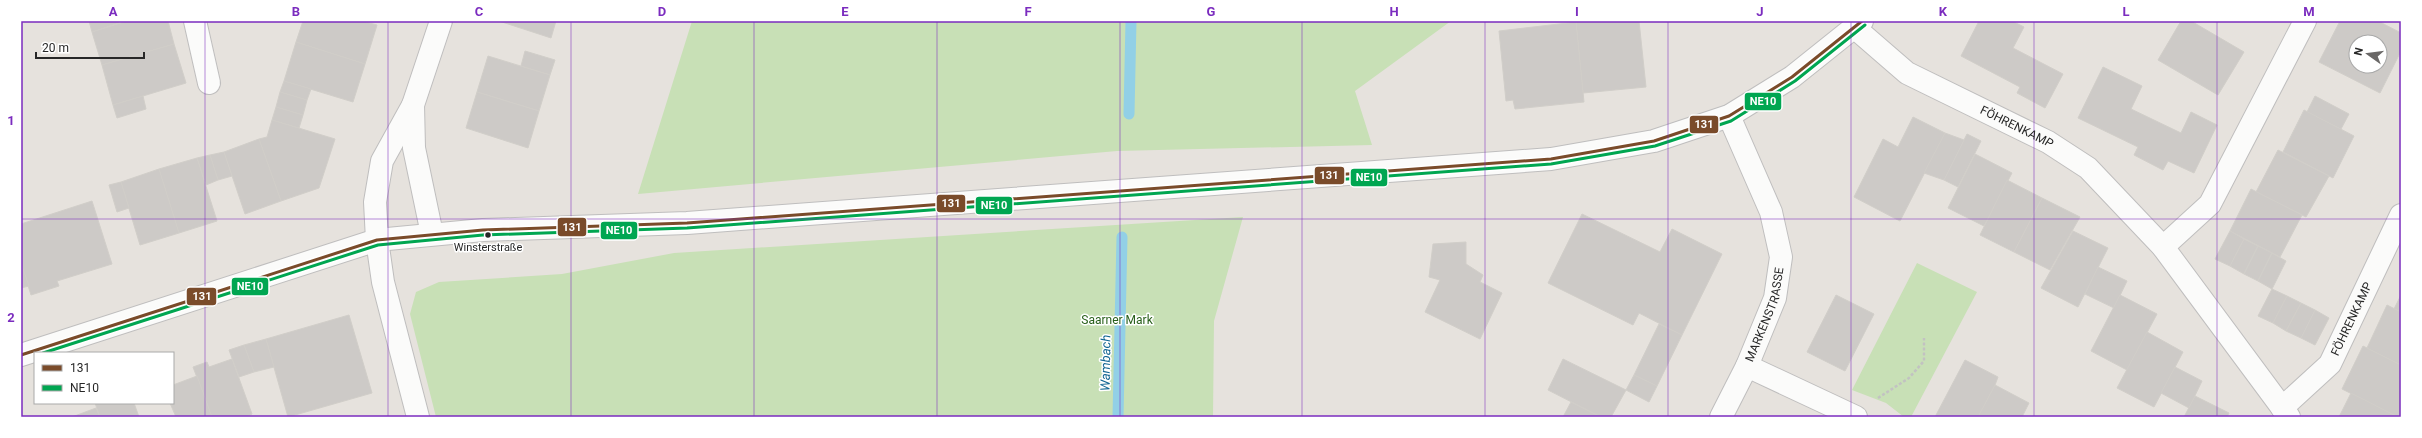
<svg xmlns="http://www.w3.org/2000/svg" width="2422" height="438" font-family="Roboto,sans-serif">
<rect width="100%" height="100%" fill="#e6e2dd"/>
<!-- green -->
<g fill="#c8e0b6">
<path d="M692,21H1451L1355,91L1372,145L1117,151L638,194Z"/>
<path d="M1243,217L1214,321L1213,417H436L410,314L416,292L439,282L562,274L674,253Z"/>
<path d="M1917,263L1977,292L1911,417H1904L1886,403L1852,390Z"/>
</g>
<g fill="none" stroke-linecap="round" stroke-linejoin="round">
<!-- stream -->
<g stroke="#92d0e6" stroke-width="11">
<path d="M1129,114L1131,21"/>
<path d="M1118,417L1122,237"/>
</g>
</g>
<!-- building -->
<g fill="#cdcac7" stroke="#d1cec9" fill-rule="evenodd">
<path d="M89,21H118L119,23L92,32Z"/>
<path d="M127,21H168L174,44L102,65L92,32Z"/>
<path d="M303,21H362L377,25L365,64L296,42Z"/>
<path d="M499,21H556L551,38Z"/>
<path d="M1592,21H1639L1646,87L1583,93L1576,22Z"/>
<path d="M1979,21H2012L2024,27L2013,48L2063,74L2045,108L2017,93L2020,87L1961,56Z"/>
<path d="M2181,21H2191L2244,52L2218,95L2158,60Z"/>
<path d="M2340,21H2378L2401,33V51L2380,93L2319,62ZM2356,42H2380V66H2356Z"/>
<path d="M1576,22L1584,102L1515,109L1513,100L1506,101L1499,31Z"/>
<path d="M296,42L365,64L353,102L284,81Z"/>
<path d="M174,44L186,83L113,105L102,65Z"/>
<path d="M525,51L555,60L550,75L521,66Z"/>
<path d="M488,56L550,75L539,111L477,92Z"/>
<path d="M2103,67L2142,86L2131,109L2181,133L2191,112L2217,125L2194,173L2168,161L2163,170L2134,155L2138,147L2078,118Z"/>
<path d="M284,81L311,89L307,100L280,92Z"/>
<path d="M280,92L307,100L303,115L276,107Z"/>
<path d="M477,92L539,111L528,148L466,128Z"/>
<path d="M143,96L146,109L117,118L113,105Z"/>
<path d="M2315,96L2349,114L2341,129L2307,112Z"/>
<path d="M276,107L303,115L299,128L272,120Z"/>
<path d="M2304,110L2354,136L2333,178L2283,152Z"/>
<path d="M1913,117L1945,133L1900,221L1854,197L1883,139L1898,147Z"/>
<path d="M272,120L335,139L319,188L281,201L259,139L267,137Z"/>
<path d="M1945,133L1964,140L1944,180L1924,173Z"/>
<path d="M1967,134L1981,141L1958,187L1944,180Z"/>
<path d="M259,139L281,201L245,214L224,152Z"/>
<path d="M2278,150L2329,176L2306,217L2256,192Z"/>
<path d="M224,152L232,176L218,180L210,155Z"/>
<path d="M1975,154L2012,173L1984,226L1948,208Z"/>
<path d="M210,155L218,180L206,185L197,158Z"/>
<path d="M197,158L217,221L179,233L159,169Z"/>
<path d="M159,169L179,233L140,245L121,182Z"/>
<path d="M2007,180L2042,198L2014,252L1980,235Z"/>
<path d="M121,182L129,208L117,212L109,185Z"/>
<path d="M2251,189L2302,215L2280,257L2230,231Z"/>
<path d="M2042,198L2080,217L2050,270L2014,252Z"/>
<path d="M92,201L112,264L57,281L59,286L31,295L21,263V224Z"/>
<path d="M1582,214L1660,252L1672,229L1722,254L1682,335L1639,313L1633,325L1548,283Z"/>
<path d="M2073,231L2108,248L2078,307L2041,288Z"/>
<path d="M2230,231L2244,239L2230,266L2215,259Z"/>
<path d="M2244,239L2258,246L2244,274L2230,266Z"/>
<path d="M1466,242V264L1483,275L1480,282L1502,293L1480,339L1425,312L1440,280L1429,277L1433,244Z"/>
<path d="M2258,246L2272,253L2258,281L2244,274Z"/>
<path d="M2272,253L2286,261L2272,289L2258,281Z"/>
<path d="M21,263L29,286L21,288Z"/>
<path d="M2098,267L2127,281L2114,308L2085,294Z"/>
<path d="M2272,289L2287,296L2273,323L2258,316Z"/>
<path d="M1836,295L1874,314L1845,371L1807,352Z"/>
<path d="M2120,295L2157,314L2127,370L2091,351Z"/>
<path d="M2401,295V312L2394,309Z"/>
<path d="M2287,296L2301,303L2286,331L2273,323Z"/>
<path d="M2301,303L2315,310L2301,338L2286,331Z"/>
<path d="M2387,305L2401,312V365L2367,348Z"/>
<path d="M2315,310L2329,318L2315,345L2301,338Z"/>
<path d="M349,315L372,393L288,417L266,339Z"/>
<path d="M1659,324L1682,335L1657,386L1634,375Z"/>
<path d="M2147,332L2183,352L2154,407L2117,388Z"/>
<path d="M266,339L274,367L254,372L244,345Z"/>
<path d="M244,345L254,372L239,377L229,350Z"/>
<path d="M2363,346L2401,365V410L2398,417L2342,389Z"/>
<path d="M232,359L252,414L246,417H212L193,367L207,362L209,367Z"/>
<path d="M1563,359L1626,390L1611,417H1601L1548,390Z"/>
<path d="M1965,360L1998,377L1995,385L1978,417H1935Z"/>
<path d="M2175,367L2202,381L2189,408L2161,393Z"/>
<path d="M1634,375L1657,386L1649,402L1626,390Z"/>
<path d="M197,376L212,417H176L170,403H173V385Z"/>
<path d="M1995,385L2029,403L2022,417H1978Z"/>
<path d="M2351,393L2398,417H2399H2339Z"/>
<path d="M2195,396L2229,413L2227,417H2184Z"/>
<path d="M1571,402L1601,417H1563Z"/>
<path d="M95,403H134L139,417H100Z"/>
<path d="M96,408L100,417H72Z"/>
</g>
<g fill="none" stroke-linecap="round" stroke-linejoin="round">
<defs>
<g id="lane">
<path d="M195,21L209,83"/>
<path d="M377,240L383,282L418,417"/>
<path d="M2163,247L2210,204L2305,21"/>
<path id="s1" d="M2282,408L2330,364L2401,215"/>
</g>
<g id="street">
<path id="s2" d="M1855,28L1907,73L2048,142L2088,168L2163,247L2289,417"/>
<path d="M413,105L414,148L432,234"/>
<path d="M377,240L375,202L382,161L413,105L441,21"/>
<path d="M1747,366L1856,417"/>
<path id="s3" d="M1721,417L1747,366L1775,298L1781,257L1771,212L1729,116"/>
</g>
<path id="secondary" d="M21,355L377,240L483,230L687,223L1551,159L1654,141L1729,116L1792,77L1862,21"/>
</defs>
<!-- lane casing -->
<use href="#lane" stroke="#bfbebe" stroke-width="24"/>
<!-- street casing -->
<use href="#street" stroke="#bfbebe" stroke-width="24"/>
<!-- secondary casing -->
<use href="#secondary" stroke="#bfbebe" stroke-width="24"/>
<!-- path -->
<path stroke="#c2c2c2" stroke-width="2.5" stroke-dasharray="3 2" stroke-linecap="butt" d="M1878,398L1909,378L1924,361V338"/>
<!-- lane -->
<use href="#lane" stroke="#fbfbfa" stroke-width="22"/>
<!-- street -->
<use href="#street" stroke="#fbfbfa" stroke-width="22"/>
<!-- secondary -->
<use href="#secondary" stroke="#fbfbfa" stroke-width="22"/>
<defs>
<path id="bus-1" d="M21,355L377,240L483,230L687,223L1551,159L1654,141L1729,116L1792,77L1862,21"/>
<path id="bus-2" d="M43,353L378,245L483,235L687,228L1551,164L1655,146L1731,121L1795,81L1865,25"/>
</defs>
<!-- bus-1 casing -->
<use href="#bus-1" stroke="#fff" stroke-width="6"/>
<!-- bus-2 casing -->
<use href="#bus-2" stroke="#fff" stroke-width="6"/>
<!-- bus-1 -->
<use href="#bus-1" stroke="#7a4b2a" stroke-width="3"/>
<!-- bus-2 -->
<use href="#bus-2" stroke="#00a651" stroke-width="3"/>
</g>
<!-- grid -->
<path fill="none" stroke="#7b2cbf" stroke-width="1" stroke-opacity="0.55" d="M205,21V417M388,21V417M571,21V417M754,21V417M937,21V417M1120,21V417M1302,21V417M1485,21V417M1668,21V417M1851,21V417M2034,21V417M2217,21V417M21,219H2401"/>
<!-- markers -->
<circle fill="#272727" stroke="#fff" stroke-width="1.5" cx="488" cy="235" r="3.5"/>
<g text-anchor="middle" stroke-width="3" stroke-linejoin="round" paint-order="stroke">
<!-- bus labels -->
<g font-size="11" fill="#272727" stroke="#fff">
<text x="488" y="251">Winsterstraße</text>
</g>
<!-- street labels -->
<g font-size="12" fill="#272727" stroke="#fff">
<text dy="4" stroke="none"><textPath href="#s2" startOffset="191">FÖHRENKAMP</textPath></text>
<text dy="4" stroke="none"><textPath href="#s3" startOffset="112">MARKENSTRASSE</textPath></text>
<text dy="4" stroke="none"><textPath href="#s1" startOffset="115">FÖHRENKAMP</textPath></text>
</g>
<!-- park labels -->
<g font-size="12" fill="#29601b" stroke="#fff">
<text x="1117" y="324">Saarner Mark</text>
</g>
<!-- water labels -->
<g font-size="13" font-style="italic" fill="#116592" stroke="#fff">
<text transform="translate(1105 363) rotate(-89)" y="5">Wambach</text>
</g>
</g>
<g stroke="#fff" stroke-width="1.5">
<rect x="1744" y="92" width="38" height="19" rx="4" fill="#00a651"/>
<rect x="1689" y="115" width="30" height="19" rx="4" fill="#7a4b2a"/>
<rect x="1314" y="166" width="31" height="19" rx="4" fill="#7a4b2a"/>
<rect x="1350" y="168" width="38" height="19" rx="4" fill="#00a651"/>
<rect x="936" y="194" width="30" height="19" rx="4" fill="#7a4b2a"/>
<rect x="975" y="196" width="38" height="19" rx="4" fill="#00a651"/>
<rect x="557" y="217" width="30" height="20" rx="4" fill="#7a4b2a"/>
<rect x="600" y="221" width="38" height="19" rx="4" fill="#00a651"/>
<rect x="231" y="277" width="38" height="19" rx="4" fill="#00a651"/>
<rect x="186" y="287" width="31" height="19" rx="4" fill="#7a4b2a"/>
</g>
<g font-size="11" text-anchor="middle" font-weight="bold" fill="#fff">
<text x="1763" y="105">NE10</text>
<text x="1704" y="128">131</text>
<text x="1329" y="179">131</text>
<text x="1369" y="181">NE10</text>
<text x="951" y="207">131</text>
<text x="994" y="209">NE10</text>
<text x="572" y="231">131</text>
<text x="619" y="234">NE10</text>
<text x="250" y="290">NE10</text>
<text x="202" y="300">131</text>
</g>
<!-- border -->
<rect width="2422" height="438" fill="none" stroke="#ffffff" stroke-width="44"/>
<!-- legend -->
<rect x="34" y="352" width="140" height="52" fill="#ffffff" stroke="#a9a9a9"/>
<rect x="42" y="365" width="20" height="6" fill="#7a4b2a" stroke="#a9a9a9"/>
<text x="70" y="372" font-size="12" fill="#272727">131</text>
<rect x="42" y="385" width="20" height="6" fill="#00a651" stroke="#a9a9a9"/>
<text x="70" y="392" font-size="12" fill="#272727">NE10</text>
<!-- north arrow -->
<g transform="translate(2368 54) rotate(284)"><circle r="19" fill="#ffffff" stroke="#a9a9a9"/>
<path d="M0-3L7 15L0 10L-7 15Z" fill="#6a6867"/>
<text y="-6" font-size="11" font-weight="bold" text-anchor="middle" fill="#272727">N</text>
</g>
<!-- scale -->
<path d="M36 52v6h108v-6" fill="none" stroke="#272727" stroke-width="2"/>
<text x="42" y="52" font-size="12" fill="#272727" stroke="#ffffff" stroke-width="3" paint-order="stroke">20 m</text>
<rect x="22" y="22" width="2378" height="394" fill="none" stroke="#7b2cbf" stroke-width="1.5"/>
<g font-size="13" text-anchor="middle" font-weight="bold" fill="#7b2cbf">
<text x="113" y="16">A</text>
<text x="296" y="16">B</text>
<text x="479" y="16">C</text>
<text x="662" y="16">D</text>
<text x="845" y="16">E</text>
<text x="1028" y="16">F</text>
<text x="1211" y="16">G</text>
<text x="1394" y="16">H</text>
<text x="1577" y="16">I</text>
<text x="1760" y="16">J</text>
<text x="1943" y="16">K</text>
<text x="2126" y="16">L</text>
<text x="2309" y="16">M</text>
<text x="11" y="125">1</text>
<text x="11" y="322">2</text>
</g>
</svg>
